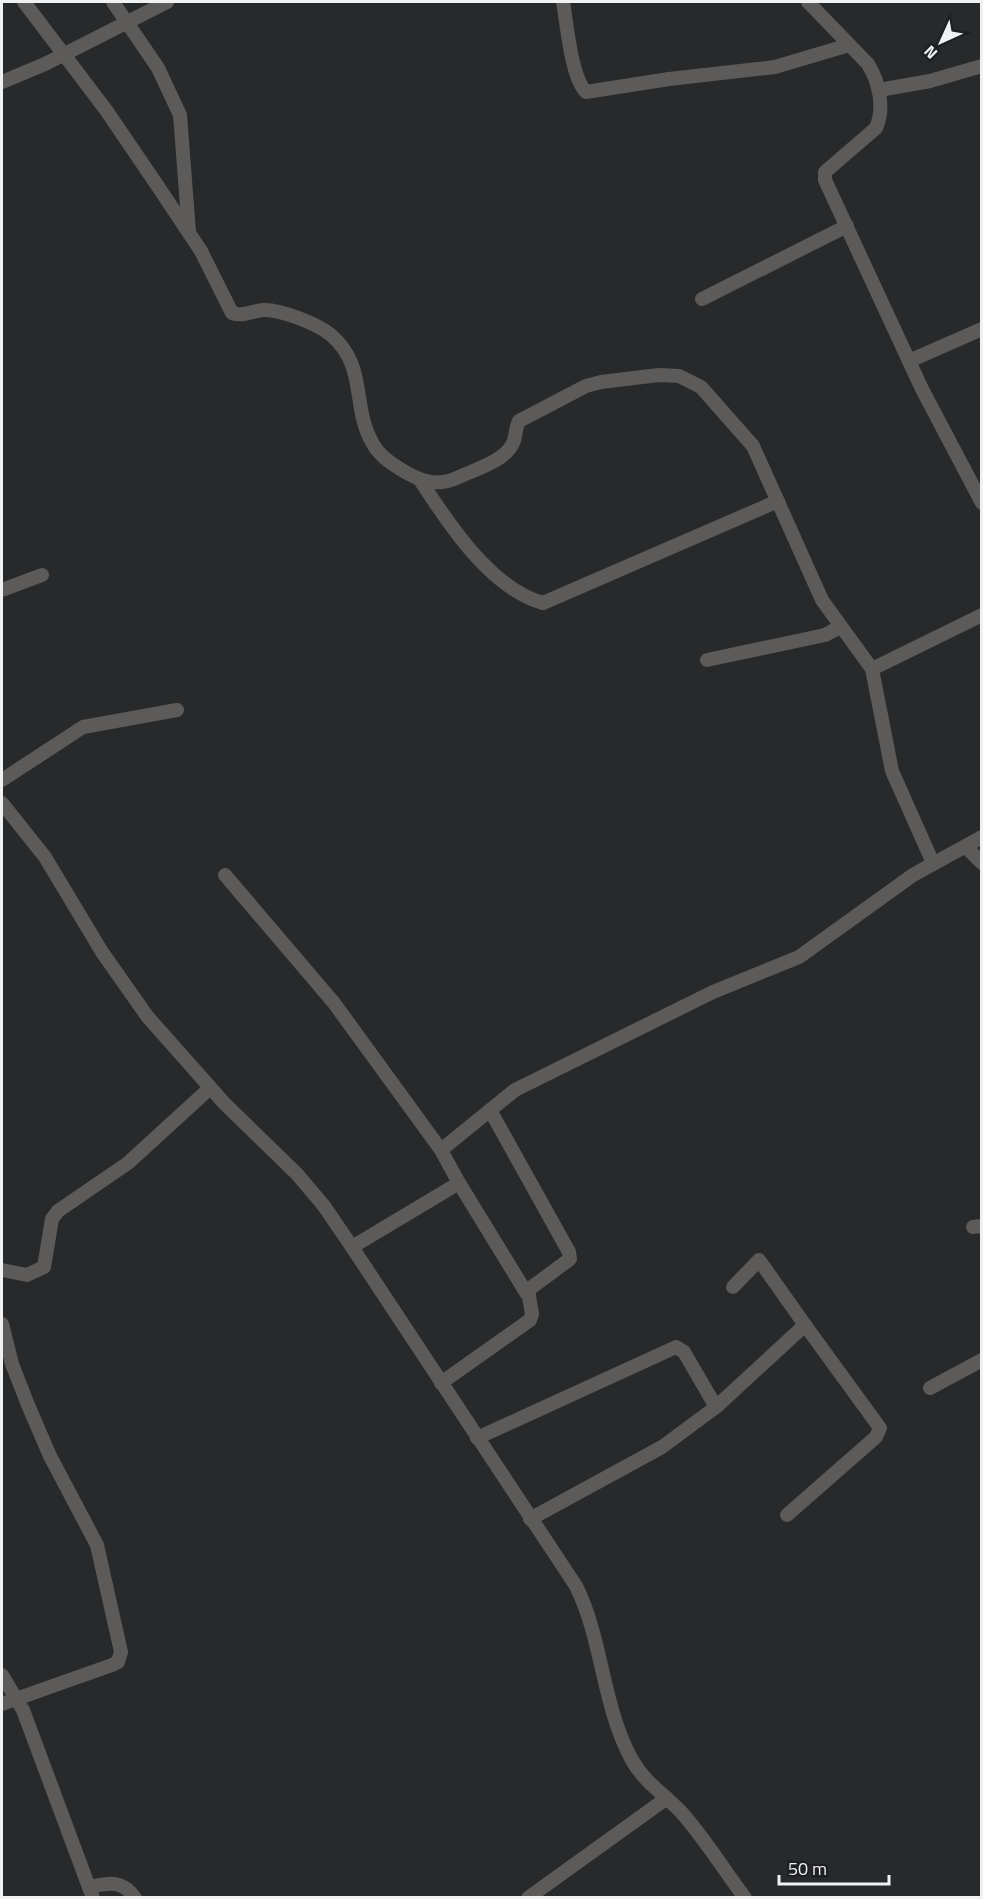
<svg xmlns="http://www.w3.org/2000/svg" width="983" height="1899" font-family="'Titillium Web',sans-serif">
<rect width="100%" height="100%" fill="#27292b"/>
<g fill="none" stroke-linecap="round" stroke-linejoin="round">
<!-- minor -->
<g stroke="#5c5b5a" stroke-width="14">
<path d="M24,2L106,110L157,185L201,251L232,313C244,317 251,311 263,310C280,309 318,324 331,335C368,367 351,407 373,444C380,457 395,466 407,473C425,483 440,486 459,477C476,469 505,461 513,443C516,437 515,429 519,421L586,386L601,382L659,375L679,376L701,387L753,446L822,600L872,669L892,771L933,863"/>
<path d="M113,2L158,68L180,115L189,232"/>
<path d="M563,2C567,24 571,77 586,92L669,79L775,67L849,45"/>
<path d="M808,2L868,64C879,82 885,108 876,128L825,172V180L922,389L982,503"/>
<path d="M2,82L45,64L167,2"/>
<path d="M879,90L930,81L982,66"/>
<path d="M702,299L847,226"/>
<path d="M909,361L982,329"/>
<path d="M420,480C448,523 491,589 543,603L778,501"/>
<path d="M2,590L42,575"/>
<path d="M707,660L825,635L840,627"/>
<path d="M872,669L982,615"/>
<path d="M2,780L83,727L177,710"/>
<path d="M2,803L45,857L102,952L147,1016L224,1103L297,1174L324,1206L352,1247L576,1586C603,1640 602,1706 632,1760C644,1782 665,1795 682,1813C705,1839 724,1870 745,1898"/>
<path d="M966,847L982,863"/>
<path d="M225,875L334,1003L441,1150"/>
<path d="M459,1183L527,1294"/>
<path d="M973,1227L982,1226"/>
<path d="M352,1247L459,1183L441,1150L515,1090L713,992L799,957L913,875L982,837"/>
<path d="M2,1270L27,1275L44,1267L52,1219L58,1211L128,1163L210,1088"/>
<path d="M733,1287L759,1260L805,1325"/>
<path d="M2,1324L12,1364L28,1405L50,1456L97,1545L121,1652L118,1662L112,1665L2,1704"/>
<path d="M441,1383L530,1320L532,1314L528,1290L570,1259L569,1252L490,1110"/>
<path d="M930,1388L982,1360"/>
<path d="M477,1438L676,1347L684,1352L716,1407"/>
<path d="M530,1519L662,1447L716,1407L805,1325L880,1428L876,1437L787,1515"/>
<path d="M2,1675L23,1710L93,1898"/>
<path d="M89,1887C109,1883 122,1879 135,1898"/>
<path d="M528,1898L667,1798"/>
</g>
</g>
<!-- border -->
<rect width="983" height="1899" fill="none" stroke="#f0f1f2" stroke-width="6"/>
<!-- north arrow -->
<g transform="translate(941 42) rotate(225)" stroke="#1e1f21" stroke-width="4.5" paint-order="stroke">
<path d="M0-4.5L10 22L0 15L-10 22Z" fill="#f0f1f2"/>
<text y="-9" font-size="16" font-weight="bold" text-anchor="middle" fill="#f0f1f2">N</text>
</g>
<!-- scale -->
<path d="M779 1875v9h110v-9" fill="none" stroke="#f0f1f2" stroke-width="3"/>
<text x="788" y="1875" font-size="18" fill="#f0f1f2" stroke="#1e1f21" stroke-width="4.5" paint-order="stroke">50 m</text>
</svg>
